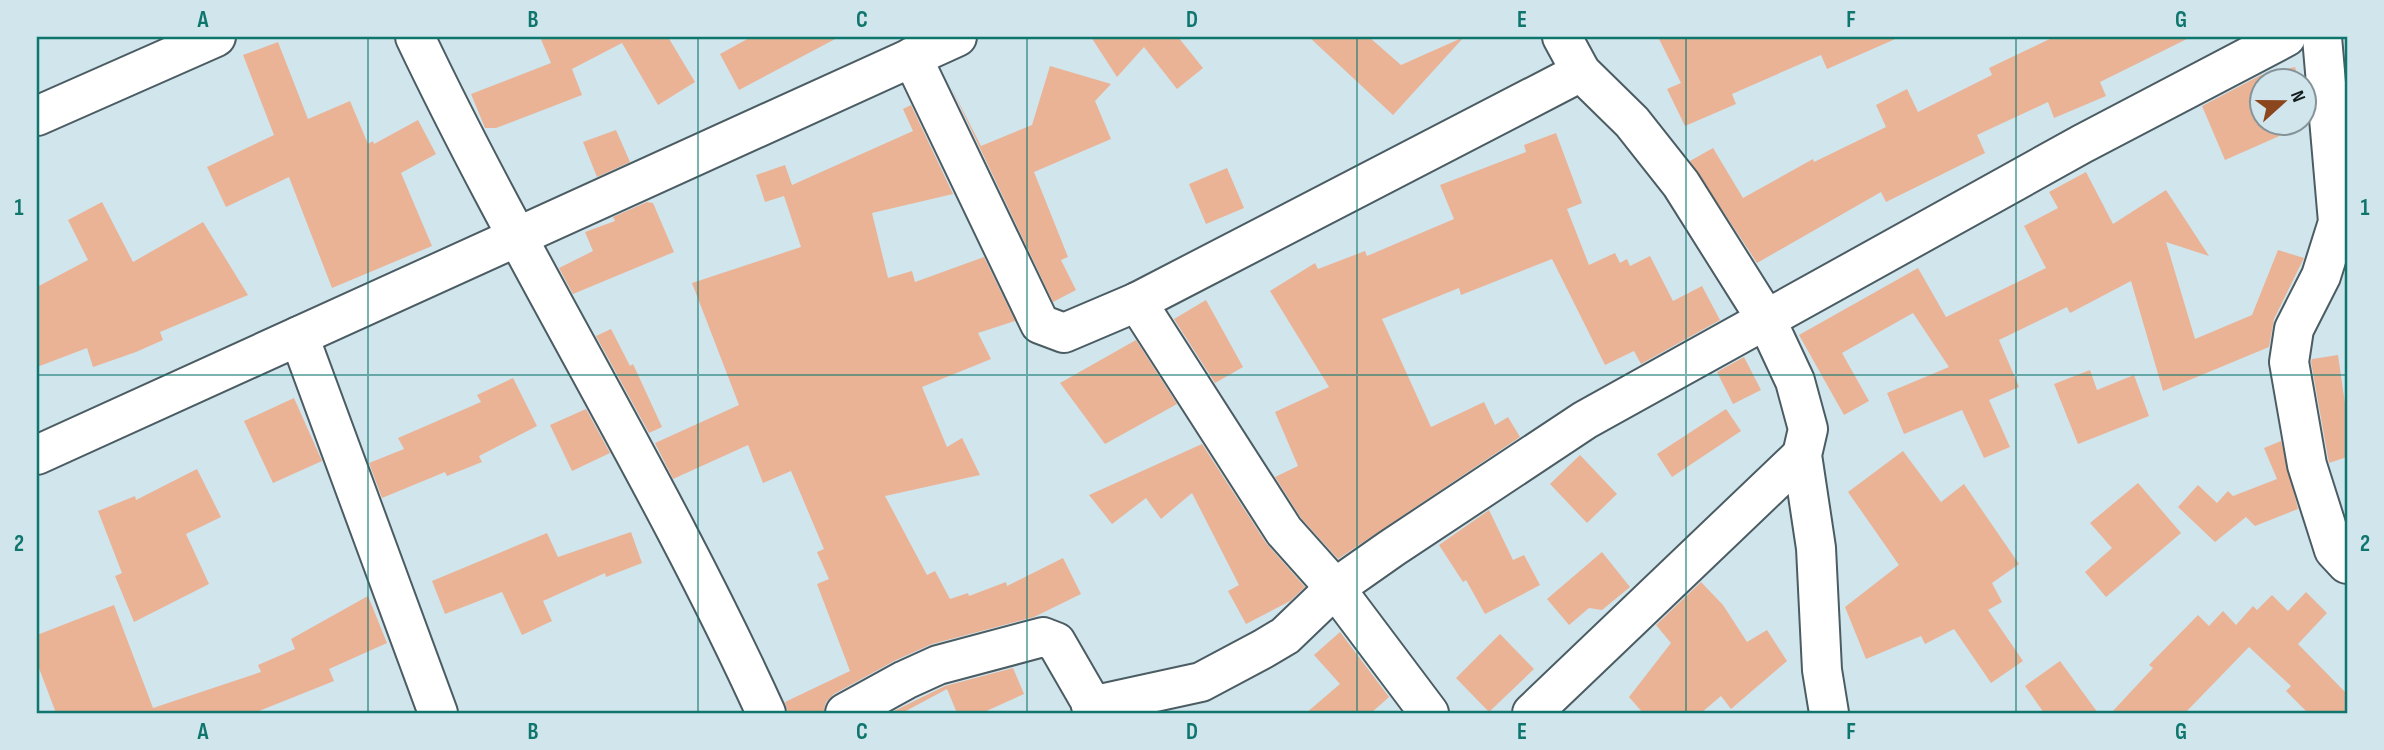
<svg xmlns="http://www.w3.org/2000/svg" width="2384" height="750" font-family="'Sofia Sans Condensed',sans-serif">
<rect width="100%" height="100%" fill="#d1e5ed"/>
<!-- building -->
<g fill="#eab396">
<path d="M540,37H668L695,82L658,105L622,43L572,69L582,95L496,128H485L471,94L551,63Z"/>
<path d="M751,37H839L739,90L720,54Z"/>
<path d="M1091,37H1178L1203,68L1177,89L1144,47L1117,77Z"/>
<path d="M1309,37H1369L1401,65L1464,37L1393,115Z"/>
<path d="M1658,37H1900L1827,69L1821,55L1732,94L1736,104L1685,126L1667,89L1681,83Z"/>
<path d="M2054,37H2191L2100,82L2106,96L2054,118L2048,102L1977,135L1985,153L1886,202L1881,192L1757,263L1690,161L1713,148L1743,198L1813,159L1814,162L1886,127L1876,105L1907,89L1918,112L1992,75L1989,68Z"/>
<path d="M278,42L308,119L350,101L368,144L373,141L374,144L418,120L436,154L401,173L432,246L332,288L289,177L226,207L207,167L274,135L243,55Z"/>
<path d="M1050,66L1111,84L1095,101L1111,139L1034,172L1068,257L1061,260L1076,290L1053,302L950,85L981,146L1032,125Z"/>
<path d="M2295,67L2299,80H2262V122H2289L2293,130L2225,160L2202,106L2261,75Z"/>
<path d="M911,105L953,194L872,213L888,278L912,271L915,282L984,257L1015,321L978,333L991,359L922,387L947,447L962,438L980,475L885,496L927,575L935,571L950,599L968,593L969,596L1006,582L1007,586L1063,558L1081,594L1034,617L932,644L896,660L834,694L826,702L823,713H788L785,702L850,671L817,584L829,579L817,552L824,549L791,471L763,483L748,445L673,479L655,443L739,405L692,283L801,247L784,196L765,202L756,175L785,165L792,185L913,131L903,109Z"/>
<path d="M616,130L630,162L597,177L583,142Z"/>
<path d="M1556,133L1582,203L1567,209L1589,265L1615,253L1620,263L1627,259L1630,266L1650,256L1673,301L1702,286L1720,320L1641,364L1634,351L1605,365L1552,259L1461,295L1459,288L1382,319L1431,427L1484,402L1495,425L1508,417L1520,437L1338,559L1301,518L1275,477L1298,466L1275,412L1329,387L1270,291L1315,263L1318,269L1365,251L1367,256L1454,219L1440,185L1526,152L1524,145Z"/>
<path d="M1227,168L1244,208L1206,224L1189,184Z"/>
<path d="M2086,172L2113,224L2166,190L2209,256L2166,242L2195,339L2252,315L2278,250L2304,258L2274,319L2269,347L2163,391L2131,281L2070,313L2067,307L1999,340L2019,387L1989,400L2010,447L1984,458L1962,410L1904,434L1887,393L1949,367L1913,313L1842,353L1869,401L1844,415L1799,335L1918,268L1946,317L2046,268L2024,226L2058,208L2049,192Z"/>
<path d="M102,202L133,262L203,222L248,295L160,332L163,340L136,352L93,367L87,348L37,367V287L88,260L68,220Z"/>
<path d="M647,202L653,203L674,252L573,294L559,268L593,251L585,232L615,221L613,217Z"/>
<path d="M1206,300L1243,367L1215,383L1174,319Z"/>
<path d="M611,329L630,366L633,364L662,427L649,433L596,336Z"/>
<path d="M1136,340L1177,404L1105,444L1060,383Z"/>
<path d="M2338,355L2347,417V457L2329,463L2311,362L2312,359Z"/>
<path d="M1744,357L1761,390L1733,404L1717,372Z"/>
<path d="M2090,370L2097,390L2134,375L2149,416L2078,444L2054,384Z"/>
<path d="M513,378L537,426L479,456L482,462L447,476L445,472L382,498L369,463L404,449L398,438L481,402L477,395Z"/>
<path d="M294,398L322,461L273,483L244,421Z"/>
<path d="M586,409L610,453L572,471L550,425Z"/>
<path d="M1726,409L1741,431L1672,477L1657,454Z"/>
<path d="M2281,441L2298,509L2255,526L2246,517L2215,542L2178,507L2198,485L2217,503L2228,491L2233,496L2277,479L2264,448Z"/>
<path d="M1202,444L1266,543L1305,587L1290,601L1246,624L1228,591L1239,585L1192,493L1161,519L1146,498L1112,524L1089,495Z"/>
<path d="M1903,451L1941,502L1964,484L2019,564L1992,583L2002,602L1988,610L2023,661L1991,683L1954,629L1925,644L1921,636L1866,659L1845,607L1899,565L1848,492Z"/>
<path d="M1580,455L1617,494L1587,523L1550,484Z"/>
<path d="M197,469L221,517L186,534L209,584L134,622L115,576L122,573L98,511L135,496L136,500Z"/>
<path d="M2138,483L2181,533L2106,597L2085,572L2112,548L2090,523Z"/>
<path d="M1489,510L1513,560L1524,555L1540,585L1485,614L1466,580L1463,582L1439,545Z"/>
<path d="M631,532L642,563L606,577L605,573L543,601L552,621L522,635L502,592L445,614L432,581L547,533L558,557Z"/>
<path d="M1602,552L1630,587L1602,610L1589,608L1569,625L1547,599Z"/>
<path d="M1701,582L1723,605L1747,642L1767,630L1787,661L1731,709L1721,696L1701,713H1643L1629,697L1671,643L1656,625Z"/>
<path d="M2306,592L2327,613L2298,644L2347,694V713H2308L2286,691L2291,686L2249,647L2185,713H2111L2153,668L2149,665L2198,615L2209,626L2223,611L2236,625L2253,606L2257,610L2272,595L2288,611Z"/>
<path d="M368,596L387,643L329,669L334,681L254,713H56L37,663V635L114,605L153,708L261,672L258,665L295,649L291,639Z"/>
<path d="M1340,632L1389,697L1371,713H1306L1340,684L1314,655Z"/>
<path d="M1500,634L1534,669L1489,712L1456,678Z"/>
<path d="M2060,661L2098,713H2044L2025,686Z"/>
<path d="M1013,668L1024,694L982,713H957L947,689L902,713H890L945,686Z"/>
</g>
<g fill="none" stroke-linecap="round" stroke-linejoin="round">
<defs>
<g id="street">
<path d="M415,37C524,266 661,482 766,713"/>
<path d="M1562,37L1581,72L1632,122L1681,184L1766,319L1795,381L1808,429L1802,455L1816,548L1822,670L1829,713"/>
<path d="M2322,37L2338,222L2321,276L2294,329L2289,362L2307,465L2334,550L2347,564"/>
<path d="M912,57L1040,324L1064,333L1137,302L1581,72"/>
<path d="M37,116L216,37"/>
<path d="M1137,302L1284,531L1335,588L1429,713"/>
<path d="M299,336L438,713"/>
<path d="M37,455L957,37"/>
<path d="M1091,706L1201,682L1263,649L1285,636L1335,588L1392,548L1585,420L2082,144L2286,37"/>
<path d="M845,713L905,680L938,665L1043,637L1056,642L1097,713"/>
<path d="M1532,713L1802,455"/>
</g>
</defs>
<!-- street casing -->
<use href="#street" stroke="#4b5c63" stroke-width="42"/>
<!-- street -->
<use href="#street" stroke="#fff" stroke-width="38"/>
</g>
<!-- grid -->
<path fill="none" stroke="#0f766e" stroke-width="2" stroke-opacity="0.55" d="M368,37V713M698,37V713M1027,37V713M1357,37V713M1686,37V713M2016,37V713M37,375H2347"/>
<!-- border -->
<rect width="2384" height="750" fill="none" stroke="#d1e5ed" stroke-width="77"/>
<!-- north arrow -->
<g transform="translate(2283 102) rotate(69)"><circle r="33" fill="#d1e5ed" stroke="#859499" stroke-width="2"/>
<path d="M0-5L12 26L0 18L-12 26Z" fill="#8b461d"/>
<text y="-10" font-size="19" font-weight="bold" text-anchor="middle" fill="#121a1c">N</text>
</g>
<rect x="38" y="38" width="2308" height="674" fill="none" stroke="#0f766e" stroke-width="2.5"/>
<g font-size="23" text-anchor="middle" font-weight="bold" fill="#0f766e">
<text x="203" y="27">A</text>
<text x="533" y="27">B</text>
<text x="862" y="27">C</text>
<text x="1192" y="27">D</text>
<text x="1522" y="27">E</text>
<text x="1851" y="27">F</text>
<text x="2181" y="27">G</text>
<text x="19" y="215">1</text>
<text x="2365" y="215">1</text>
<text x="19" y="551">2</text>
<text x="2365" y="551">2</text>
<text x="203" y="739">A</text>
<text x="533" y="739">B</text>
<text x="862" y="739">C</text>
<text x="1192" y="739">D</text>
<text x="1522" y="739">E</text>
<text x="1851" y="739">F</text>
<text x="2181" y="739">G</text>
</g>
</svg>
